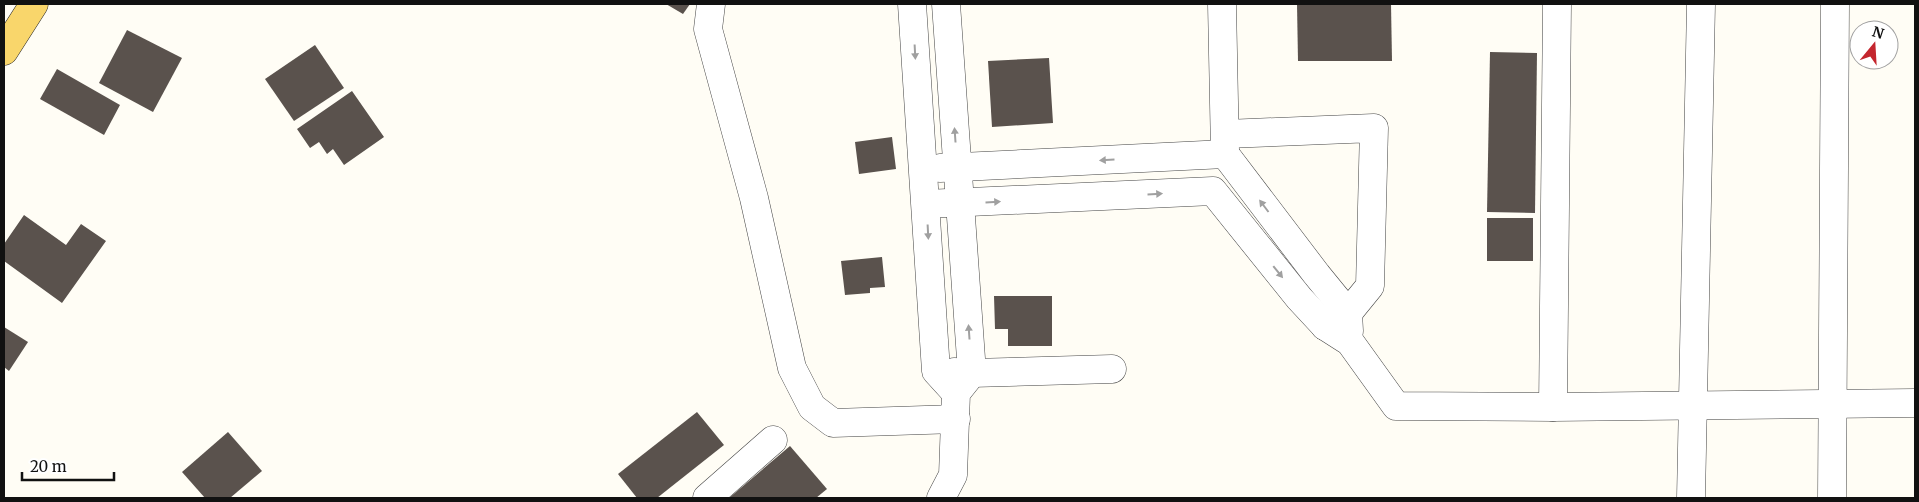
<svg xmlns="http://www.w3.org/2000/svg" width="1919" height="502" font-family="Merriweather,serif">
<rect width="100%" height="100%" fill="#fffdf5"/>
<!-- building -->
<g fill="#5a524d">
<path d="M666,4H690L683,14Z"/>
<path d="M1297,4H1391L1392,61H1298Z"/>
<path d="M127,30L182,58L153,112L99,83Z"/>
<path d="M315,45L344,88L294,121L265,79Z"/>
<path d="M1490,52L1537,53L1535,213L1487,212Z"/>
<path d="M1049,58L1053,123L992,127L988,61Z"/>
<path d="M57,69L120,105L104,135L40,99Z"/>
<path d="M352,91L384,137L344,165L333,149L327,154L319,142L310,148L297,129Z"/>
<path d="M892,137L896,169L859,174L855,142Z"/>
<path d="M24,215L66,245L81,224L106,241L62,303L4,261V244Z"/>
<rect x="1487" y="218" width="46" height="43"/>
<path d="M882,257L885,287L870,288V293L845,295L841,261Z"/>
<path d="M994,296H1052V346H1008V329H995Z"/>
<path d="M4,327L28,342L9,371L4,367Z"/>
<path d="M697,412L724,445L657,498H637L618,474Z"/>
<path d="M228,432L262,471L230,498H205L182,472Z"/>
<path d="M790,446L827,489L816,498H729Z"/>
</g>
<g fill="none" stroke-linecap="round" stroke-linejoin="round">
<defs>
<g id="minor">
<path d="M711,4L708,29L754,198L792,368L812,407L833,423L956,419"/>
<path d="M912,4L936,371L956,393"/>
<path d="M1222,4L1225,152"/>
<path d="M1226,134L1374,128L1370,286L1348,313L1325,326"/>
<path d="M1225,154L1317,275L1348,313L1349,331"/>
<path d="M940,168L1225,154"/>
<path d="M926,204L1213,191L1299,298L1325,326L1350,342L1396,406L1553,407L1915,403"/>
<path d="M954,372L972,373L1112,369"/>
<path d="M1553,407L1557,4"/>
<path d="M707,498L773,440"/>
<path d="M941,498L953,475L956,393L972,373L946,4"/>
<path d="M1691,498L1701,4"/>
<path d="M1832,498L1835,4"/>
</g>
<path id="major" d="M4,51L34,4"/>
</defs>
<!-- minor casing -->
<use href="#minor" stroke="#444" stroke-width="29"/>
<!-- major casing -->
<use href="#major" stroke="#222" stroke-width="29"/>
<!-- minor -->
<use href="#minor" stroke="#fff" stroke-width="28"/>
<!-- major -->
<use href="#major" stroke="#f9d66b" stroke-width="28"/>
</g>
<!-- one-way arrows -->
<defs><path id="oneway-solid" d="M-6-.8H1V-3.2L6.5 0L1 3.2V.8H-6Z" transform="scale(1.25)"/></defs>
<g fill="#a0a0a0">
<use href="#oneway-solid" transform="translate(915 52) rotate(87)"/>
<use href="#oneway-solid" transform="translate(955 135) rotate(-94)"/>
<use href="#oneway-solid" transform="translate(1107 160) rotate(177)"/>
<use href="#oneway-solid" transform="translate(1155 194) rotate(-3)"/>
<use href="#oneway-solid" transform="translate(993 202) rotate(-3)"/>
<use href="#oneway-solid" transform="translate(1264 206) rotate(-127)"/>
<use href="#oneway-solid" transform="translate(928 232) rotate(87)"/>
<use href="#oneway-solid" transform="translate(1278 272) rotate(51)"/>
<use href="#oneway-solid" transform="translate(969 332) rotate(-94)"/>
</g>
<!-- border -->
<rect width="1919" height="502" fill="none" stroke="#111111" stroke-width="10"/>
<!-- north arrow -->
<g transform="translate(1874 45) rotate(18)"><circle r="24" fill="#ffffff" stroke="#a0a0a0"/>
<path d="M0-4L9 19L0 12L-9 19Z" fill="#c4262e"/>
<text y="-8" font-size="14" font-weight="bold" text-anchor="middle" fill="#111111">N</text>
</g>
<!-- scale -->
<path d="M22 472v8h92v-8" fill="none" stroke="#111111" stroke-width="2.5"/>
<text x="30" y="472" font-size="15" fill="#111111" stroke="#ffffff" stroke-width="4" paint-order="stroke">20 m</text>
</svg>
